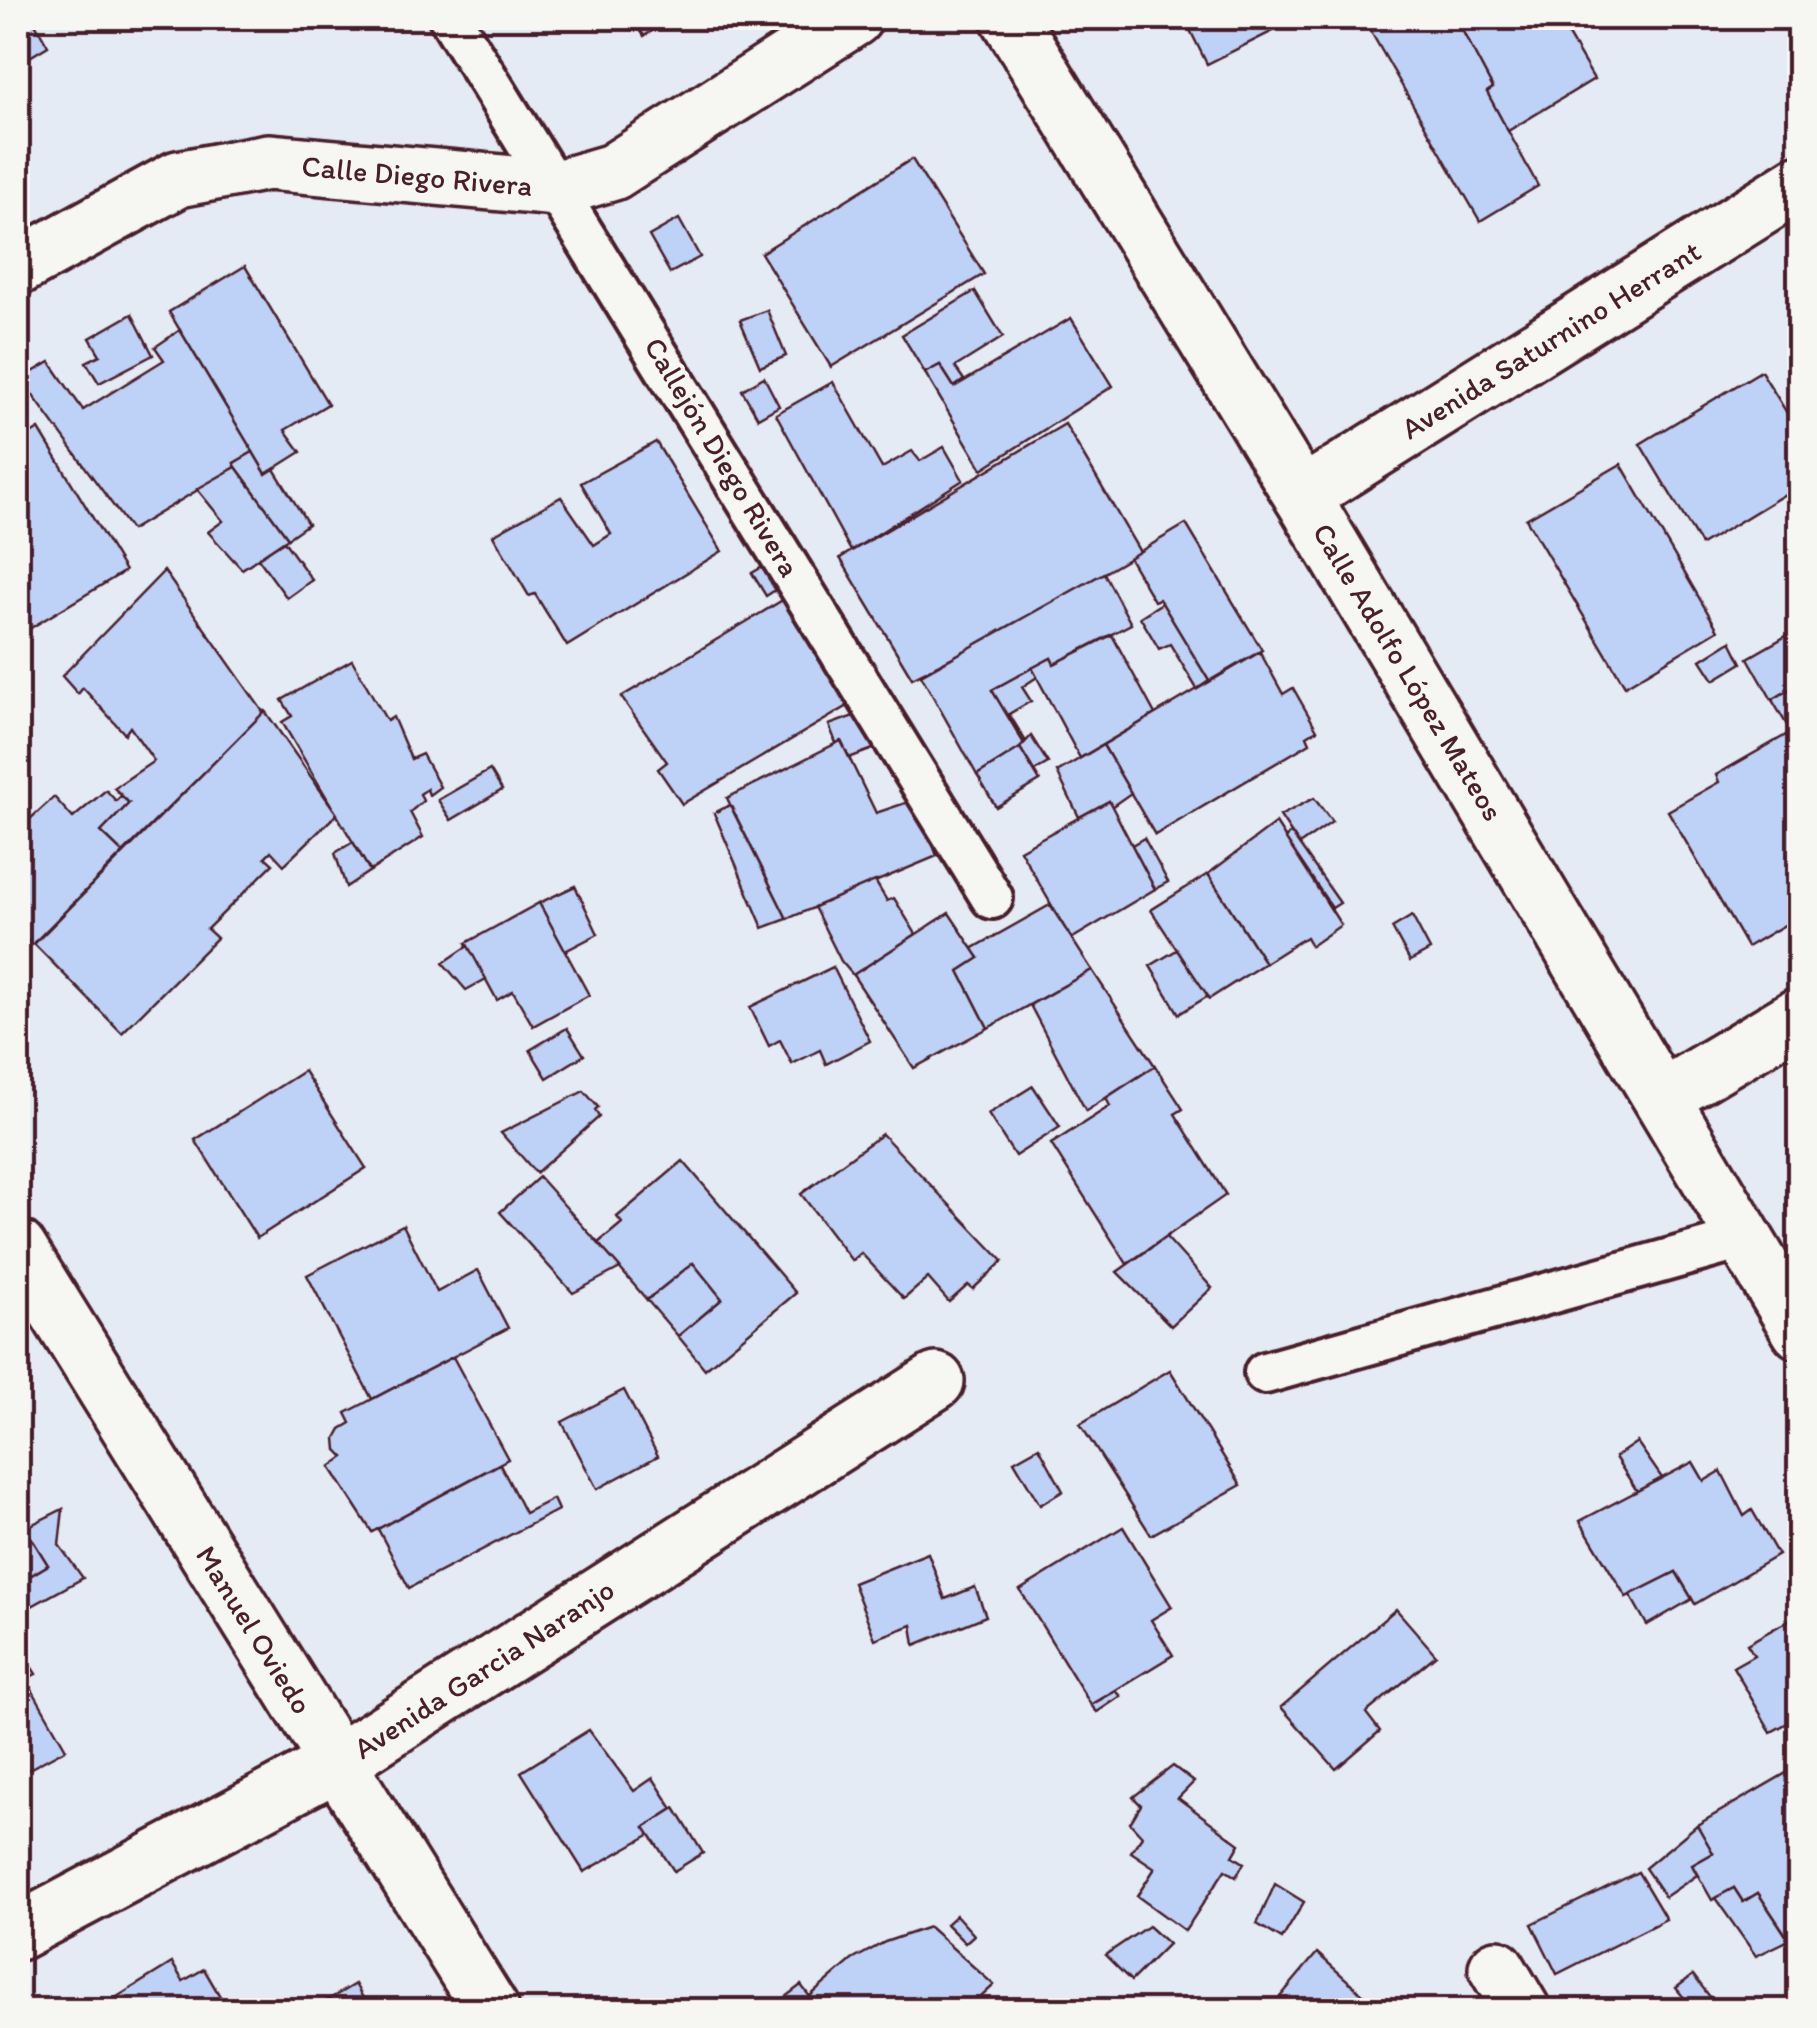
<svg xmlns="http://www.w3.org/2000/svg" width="1817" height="2028" font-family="Itim,sans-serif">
<rect width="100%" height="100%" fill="#e5ebf4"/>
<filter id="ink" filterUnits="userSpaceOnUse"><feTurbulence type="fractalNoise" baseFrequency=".01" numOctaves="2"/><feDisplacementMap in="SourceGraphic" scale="20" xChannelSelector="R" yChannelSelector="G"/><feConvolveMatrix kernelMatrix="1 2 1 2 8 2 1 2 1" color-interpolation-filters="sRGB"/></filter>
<g filter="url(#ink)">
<!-- building -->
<g fill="#bed2f7" stroke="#4a1f2b" stroke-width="2.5">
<path d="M18,18H32L48,46L18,64Z"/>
<path d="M633,18H673L644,36Z"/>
<path d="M1184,18H1299L1207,64Z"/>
<path d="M1363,18H1456L1493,88L1487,92L1538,186L1480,221Z"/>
<path d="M1473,18H1558L1594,79L1508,131L1487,92L1493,88L1460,26Z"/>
<path d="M912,159L984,274L831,367L761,253Z"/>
<path d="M679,219L700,257L670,273L649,236Z"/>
<path d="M245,266L328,404L285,430L301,452L266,474L169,312Z"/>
<path d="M975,291L1003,337L955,367L964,380L954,387L940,365L925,373L902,335Z"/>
<path d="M767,310L786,356L760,367L740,320Z"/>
<path d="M132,314L153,355L99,383L86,362L100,355L90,338Z"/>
<path d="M1071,318L1113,386L982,469L925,373L940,365L954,387Z"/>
<path d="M180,330L253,452L234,463L236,467L131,530L21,379L50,362L83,410L164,360L155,347Z"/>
<path d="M1761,371L1800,434V485L1701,545L1640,444Z"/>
<path d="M764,377L779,406L758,418L742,390Z"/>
<path d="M833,382L882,468L912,451L920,461L944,447L963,480L851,551L776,414Z"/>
<path d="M1065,424L1140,552L1015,625L912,678L840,558Z"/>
<path d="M39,429L125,571L19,635L18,442Z"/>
<path d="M656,442L722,551L567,646L535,594L529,596L493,535L561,497L594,545L611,534L581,483Z"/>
<path d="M253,452L266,474L274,469L308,524L288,538L236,467L234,463Z"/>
<path d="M1621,464L1718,630L1625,686L1526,519Z"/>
<path d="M236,467L288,538L242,569L208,532L223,521L197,489Z"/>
<path d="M1186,524L1262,650L1209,681L1159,599L1154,601L1129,558Z"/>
<path d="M284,541L312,580L287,598L258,558Z"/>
<path d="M773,561L786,583L766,596L752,573Z"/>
<path d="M164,571L264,713L123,853L101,832L129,803L114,788L154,761L130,727L125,734L83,688L78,694L62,676Z"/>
<path d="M1104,573L1131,624L1054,664L1051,658L992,690L1026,745L977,775L921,675Z"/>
<path d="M791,595L848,706L682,804L658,769L667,762L621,697Z"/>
<path d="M1162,603L1209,681L1197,689L1170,644L1159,649L1140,617Z"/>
<path d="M1800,628V683L1772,700L1748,658Z"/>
<path d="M1112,635L1155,714L1080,758L1032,668L1051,658L1054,664Z"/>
<path d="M1731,641L1742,663L1714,680L1701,660Z"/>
<path d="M1260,652L1283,694L1293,688L1317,730L1307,736L1310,743L1155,835L1103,745Z"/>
<path d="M352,660L387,721L393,717L411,759L422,754L440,787L429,795L427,789L420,794L423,801L410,812L423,837L370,871L282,722L292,716L282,700Z"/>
<path d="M1032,668L1037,677L1022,687L1031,701L1009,714L1025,740L1023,742L992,690Z"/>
<path d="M1800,683V747L1772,700Z"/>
<path d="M870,710L884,745L849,758L841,741L836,743L829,725Z"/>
<path d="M265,711L337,814L284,865L271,851L265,857L273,864L207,929L217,938L122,1033L34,944Z"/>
<path d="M1786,735L1800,758V916L1747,947L1668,811L1719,782L1716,775Z"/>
<path d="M1031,736L1048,763L1034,771L1020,748Z"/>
<path d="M841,741L876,813L917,799L937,856L787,919L727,798Z"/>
<path d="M1103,745L1131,793L1111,807L1109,801L1079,817L1057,772Z"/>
<path d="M1020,748L1040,781L996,807L977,775Z"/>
<path d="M490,770L502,790L451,820L438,800Z"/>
<path d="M106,790L116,801L121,796L129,803L101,832L123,853L32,945L18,931V830L54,797L73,818Z"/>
<path d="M1314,798L1332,822L1299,845L1280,816Z"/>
<path d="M1109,801L1155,889L1071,939L1020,850Z"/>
<path d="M730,805L787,919L763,928L714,813Z"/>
<path d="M1276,823L1341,925L1311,946L1306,937L1265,963L1208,874Z"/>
<path d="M1291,833L1340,903L1332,908L1285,838Z"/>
<path d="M1144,838L1168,882L1155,889L1132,845Z"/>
<path d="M353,842L370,871L346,887L335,853Z"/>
<path d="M1208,874L1265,963L1209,999L1151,910Z"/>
<path d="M875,881L887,901L894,898L916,934L853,975L841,961L814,907Z"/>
<path d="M575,886L598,934L565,951L539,903Z"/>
<path d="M539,903L589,995L533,1026L513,991L497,1000L466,943Z"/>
<path d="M1050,905L1092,970L988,1028L959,971L979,958L972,949Z"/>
<path d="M949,913L979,958L959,971L988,1028L914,1068L853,975Z"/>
<path d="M1412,916L1430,950L1410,961L1392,928Z"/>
<path d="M468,946L486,979L466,990L443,963Z"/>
<path d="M1177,950L1208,996L1179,1014L1150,966Z"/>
<path d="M833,967L870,1041L826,1064L820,1050L792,1064L780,1040L769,1046L750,1007Z"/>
<path d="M1092,970L1155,1066L1086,1111L1030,1005Z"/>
<path d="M567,1028L584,1055L547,1078L530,1050Z"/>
<path d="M1155,1066L1183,1109L1175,1114L1226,1195L1127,1264L1051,1144L1110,1106L1106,1098Z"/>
<path d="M304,1071L366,1168L257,1238L195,1140Z"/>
<path d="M1033,1086L1060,1127L1015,1156L988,1114Z"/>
<path d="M584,1091L598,1107L595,1110L599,1117L536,1173L501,1133Z"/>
<path d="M882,1134L1003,1261L973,1289L968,1285L949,1302L928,1278L904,1299L861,1253L852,1261L801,1194Z"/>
<path d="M683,1161L796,1293L705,1369L678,1336L722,1299L693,1263L647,1300L598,1243L622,1223L617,1217Z"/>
<path d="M539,1177L598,1243L620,1268L573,1293L500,1212Z"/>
<path d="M403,1225L437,1292L478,1270L508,1328L372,1399L307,1275Z"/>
<path d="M1166,1237L1212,1288L1171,1326L1117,1272Z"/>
<path d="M693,1263L722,1299L678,1336L647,1300Z"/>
<path d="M453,1357L508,1459L372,1532L330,1467L344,1457L337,1450L336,1438L341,1429L351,1423L346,1413Z"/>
<path d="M1170,1370L1241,1485L1151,1535L1080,1424Z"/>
<path d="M624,1390L658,1456L597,1489L562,1422Z"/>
<path d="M1637,1442L1662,1478L1637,1491L1615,1457Z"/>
<path d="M1039,1447L1063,1491L1040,1505L1014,1461Z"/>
<path d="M1693,1462L1704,1481L1721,1471L1744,1516L1752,1510L1778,1555L1695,1604L1676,1572L1626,1597L1580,1521Z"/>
<path d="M500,1464L525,1513L553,1499L558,1510L409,1588L378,1529Z"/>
<path d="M63,1509L59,1545L83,1578L28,1608L18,1593V1583L48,1565L25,1528Z"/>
<path d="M1123,1527L1172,1607L1151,1620L1173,1655L1091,1705L1020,1590Z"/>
<path d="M27,1531L48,1565L18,1583V1537Z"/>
<path d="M928,1553L945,1599L975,1587L986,1616L915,1645L912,1625L875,1639L853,1583Z"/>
<path d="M1676,1572L1692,1599L1647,1625L1630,1595Z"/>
<path d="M1396,1609L1436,1655L1366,1713L1380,1731L1336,1769L1281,1707Z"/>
<path d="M1798,1615L1800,1716L1771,1732L1733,1667L1754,1655L1747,1644Z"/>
<path d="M18,1646L36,1674L18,1683Z"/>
<path d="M26,1679L66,1749L18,1775V1683Z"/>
<path d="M1116,1691L1121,1696L1097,1712L1091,1705Z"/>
<path d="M589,1730L634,1791L653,1778L673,1809L645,1827L651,1834L584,1872L521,1772Z"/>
<path d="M1800,1765V1956L1758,1893L1743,1902L1734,1888L1712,1900L1692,1865L1713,1853L1697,1825Z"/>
<path d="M1173,1766L1194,1782L1178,1798L1240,1844L1233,1856L1244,1863L1236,1877L1225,1870L1185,1931L1137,1896L1155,1868L1131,1852L1142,1836L1130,1823L1141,1805L1133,1797Z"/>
<path d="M675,1808L703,1853L674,1871L645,1827Z"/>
<path d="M1697,1825L1713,1853L1692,1865L1697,1875L1665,1897L1645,1868Z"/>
<path d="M1638,1872L1666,1919L1557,1974L1532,1924Z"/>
<path d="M1275,1884L1304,1902L1282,1939L1257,1924Z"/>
<path d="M1734,1888L1743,1902L1758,1893L1789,1940L1756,1956L1715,1898Z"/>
<path d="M956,1915L974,1935L965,1943L946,1924Z"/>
<path d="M1148,1926L1168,1944L1131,1981L1105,1955Z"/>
<path d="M929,1927L994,1985L967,2010H820L810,1996L852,1960L885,1942Z"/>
<path d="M1317,1953L1366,1997L1354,2010L1270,2009Z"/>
<path d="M172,1963L183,1981L204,1969L228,2010H96Z"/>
<path d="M1693,1975L1714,2002L1705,2010H1694L1676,1988Z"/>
<path d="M355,1984L370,2010H311Z"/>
<path d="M801,1985L820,2010H768Z"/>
<path d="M1800,1996V2010H1792L1788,2004Z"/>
</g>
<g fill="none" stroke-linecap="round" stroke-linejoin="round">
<defs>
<g id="service">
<path d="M450,18L992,898"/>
<path d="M1265,1373L1742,1239"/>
</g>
<g id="minor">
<path d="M1302,496L1800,183"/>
<path d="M1663,1097L1800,1015"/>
<path d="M18,1248L491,2010"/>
<path d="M18,1932L337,1763L936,1381"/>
<path d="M1497,1968L1522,2010"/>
</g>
<path id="tertiary" d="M18,267L178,179L268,162L558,188L613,172L854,18"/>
<path id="secondary" d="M1009,18L1302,496L1800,1331"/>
</defs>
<!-- service casing -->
<use href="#service" stroke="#4a1f2b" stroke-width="48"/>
<!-- minor casing -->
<use href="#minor" stroke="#4a1f2b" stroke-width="62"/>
<!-- tertiary casing -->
<use href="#tertiary" stroke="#4a1f2b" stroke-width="62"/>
<!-- secondary casing -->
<use href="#secondary" stroke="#4a1f2b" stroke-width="62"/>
<!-- service -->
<use href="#service" stroke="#f6f6f2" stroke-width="40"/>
<!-- minor -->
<use href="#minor" stroke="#f6f6f2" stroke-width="55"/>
<!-- tertiary -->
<use href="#tertiary" stroke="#f6f6f2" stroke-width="55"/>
<!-- secondary -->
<use href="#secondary" stroke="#f6f6f2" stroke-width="55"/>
</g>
</g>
<g text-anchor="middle" stroke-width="8" stroke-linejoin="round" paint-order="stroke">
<!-- street labels -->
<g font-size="30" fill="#4a1f2b" stroke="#f6f6f2">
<text transform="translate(417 176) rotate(5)" y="10">Calle Diego Rivera</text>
<text transform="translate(1551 340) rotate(-32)" y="10">Avenida Saturnino Herrant</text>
<text transform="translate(722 457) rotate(59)" y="10">Callejón Diego Rivera</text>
<text transform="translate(1408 672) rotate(59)" y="10">Calle Adolfo López Mateos</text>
<text transform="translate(254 1630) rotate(58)" y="10">Manuel Oviedo</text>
<text transform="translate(484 1669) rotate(-33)" y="10">Avenida Garcia Naranjo</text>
</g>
</g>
<!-- margin -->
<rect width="1817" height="2028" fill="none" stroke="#f6f6f2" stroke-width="60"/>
<rect x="30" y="30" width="1757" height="1968" fill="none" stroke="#4a1f2b" stroke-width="4" filter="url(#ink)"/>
</svg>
